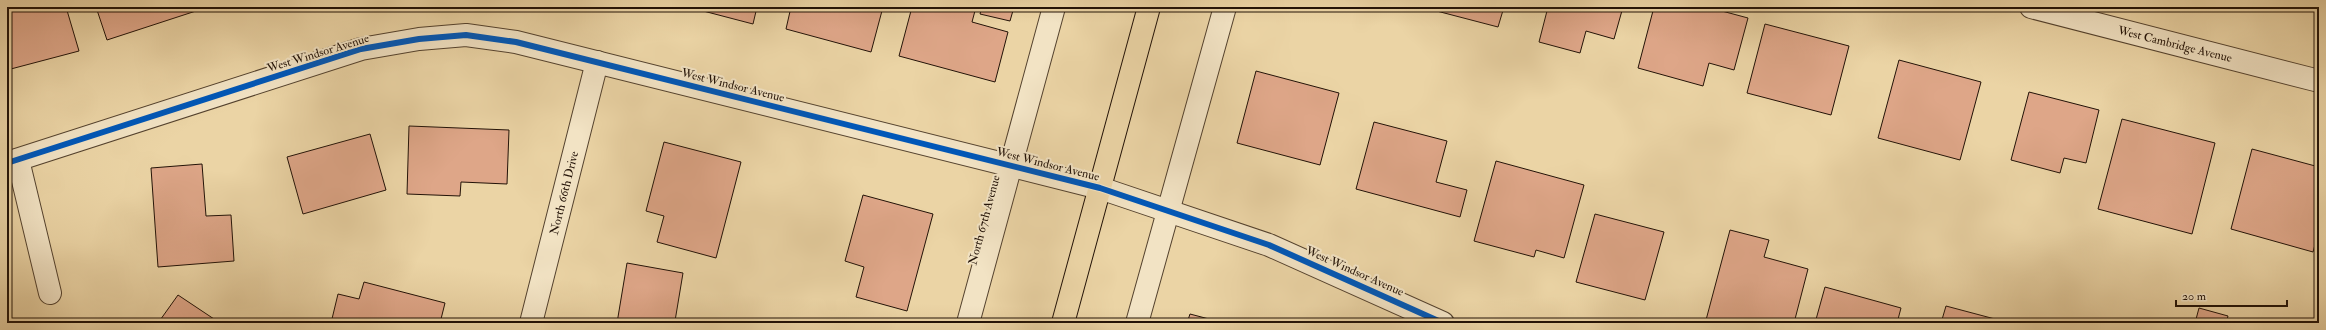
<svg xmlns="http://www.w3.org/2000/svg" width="2326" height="330" font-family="'IM FELL Double Pica',serif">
<rect width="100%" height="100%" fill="#ebd4a5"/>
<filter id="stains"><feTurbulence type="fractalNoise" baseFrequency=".005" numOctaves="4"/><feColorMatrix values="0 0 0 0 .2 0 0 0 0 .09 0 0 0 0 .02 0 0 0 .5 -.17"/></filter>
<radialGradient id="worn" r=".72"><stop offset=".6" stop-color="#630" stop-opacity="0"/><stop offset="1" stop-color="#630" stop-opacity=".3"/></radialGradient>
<!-- building -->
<g fill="#dea688" stroke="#221207">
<path d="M7,7H66L79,51L7,70Z"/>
<path d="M96,7H202V9L107,40Z"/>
<path d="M688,7H757L753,24Z"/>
<path d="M791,7H883L871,52L786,29Z"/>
<path d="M912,7H976L972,22L1008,32L995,82L899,56Z"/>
<path d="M982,7H1014L1010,21L980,14Z"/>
<path d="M1429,7H1504L1498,27L1429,9Z"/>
<path d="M1548,7H1623L1614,39L1586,31L1580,53L1539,42Z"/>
<path d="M1654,7H1707L1748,18L1734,70L1709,63L1703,86L1638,68Z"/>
<path d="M1765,24L1849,46L1831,115L1747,93Z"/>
<path d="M1899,60L1981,82L1960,160L1878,138Z"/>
<path d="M1256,71L1339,93L1320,165L1237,143Z"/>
<path d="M2029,92L2099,110L2086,163L2064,158L2060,173L2011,160Z"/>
<path d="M2122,119L2215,143L2192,234L2098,209Z"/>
<path d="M1374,122L1447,141L1436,182L1467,190L1460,217L1356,189Z"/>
<path d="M409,126L509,130L507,184L461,182L460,196L407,194Z"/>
<path d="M370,134L386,190L303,214L287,157Z"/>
<path d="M664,142L741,162L716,258L657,242L664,216L646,211Z"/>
<path d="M2252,149L2319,167V230L2313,252L2231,229Z"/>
<path d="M1496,161L1584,185L1564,258L1536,250L1534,257L1474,241Z"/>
<path d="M202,164L206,216L231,215L234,261L158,267L151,168Z"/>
<path d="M863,195L933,214L907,311L856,297L864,267L845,261Z"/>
<path d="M1595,214L1664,232L1645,300L1576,282Z"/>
<path d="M1730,230L1769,240L1764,257L1808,269L1794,323H1718L1706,320Z"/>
<path d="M627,263L683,273L675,321L686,323H617Z"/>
<path d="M364,282L445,303L440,323H331L338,294L359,299Z"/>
<path d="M1825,287L1901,308L1897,323H1815Z"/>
<path d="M178,295L220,323H158Z"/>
<path d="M1946,306L2010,323H1941Z"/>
<path d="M2199,308L2228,316L2226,323H2195Z"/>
<path d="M1190,314L1224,323H1187Z"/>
</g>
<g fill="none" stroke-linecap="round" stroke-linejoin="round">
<defs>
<g id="minor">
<path d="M2031,7L2319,81"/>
<path d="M18,160L50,293"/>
<path d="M7,163L361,49L419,39L466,35L516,42L1100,188L1269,245L1443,323"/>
<path d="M531,323L597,62"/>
<path d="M968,323L1054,7"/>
<path d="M1137,323L1225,7"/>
</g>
<path id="major" d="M1063,323L1149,7"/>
</defs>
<!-- minor casing -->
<use href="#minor" stroke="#54422e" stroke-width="24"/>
<!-- major casing -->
<use href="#major" stroke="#221207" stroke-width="24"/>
<!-- minor -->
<use href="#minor" stroke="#f2e3c4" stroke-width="22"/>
<!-- major -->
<use href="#major" stroke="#ebd4a5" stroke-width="22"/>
<defs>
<path id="cycleway" d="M7,163L361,49L419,39L466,35L516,42L1100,188L1269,245L1443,323"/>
</defs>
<!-- cycleway casing -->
<use href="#cycleway" stroke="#f2e3c4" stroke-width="8"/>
<!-- cycleway -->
<use href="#cycleway" stroke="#0057b8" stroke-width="6"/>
</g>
<g text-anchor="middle" stroke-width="4" stroke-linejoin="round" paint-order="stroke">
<!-- street labels -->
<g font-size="12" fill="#221207" stroke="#f2e3c4">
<text transform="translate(2175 44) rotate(14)" y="4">West Cambridge Avenue</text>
<text transform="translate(318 53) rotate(-17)" y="4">West Windsor Avenue</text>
<text transform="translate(733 85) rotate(14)" y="4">West Windsor Avenue</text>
<text transform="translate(1048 164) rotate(14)" y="4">West Windsor Avenue</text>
<text transform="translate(564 193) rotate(-76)" y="4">North 66th Drive</text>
<text transform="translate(984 220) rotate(-75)" y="4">North 67th Avenue</text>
<text transform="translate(1355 271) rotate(24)" y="4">West Windsor Avenue</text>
</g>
</g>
<!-- margin -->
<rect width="2326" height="330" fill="none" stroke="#ebd4a5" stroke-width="24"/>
<rect x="8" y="8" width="2310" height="314" fill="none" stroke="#221207" stroke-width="2"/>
<rect x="12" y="12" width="2302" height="306" fill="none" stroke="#221207"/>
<!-- scale -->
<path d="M2176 300v6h111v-6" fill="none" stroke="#221207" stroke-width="2"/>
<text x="2182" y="300" font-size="12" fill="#221207" stroke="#f2e3c4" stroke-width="3" paint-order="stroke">20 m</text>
<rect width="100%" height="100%" filter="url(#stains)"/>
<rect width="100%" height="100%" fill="url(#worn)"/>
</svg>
